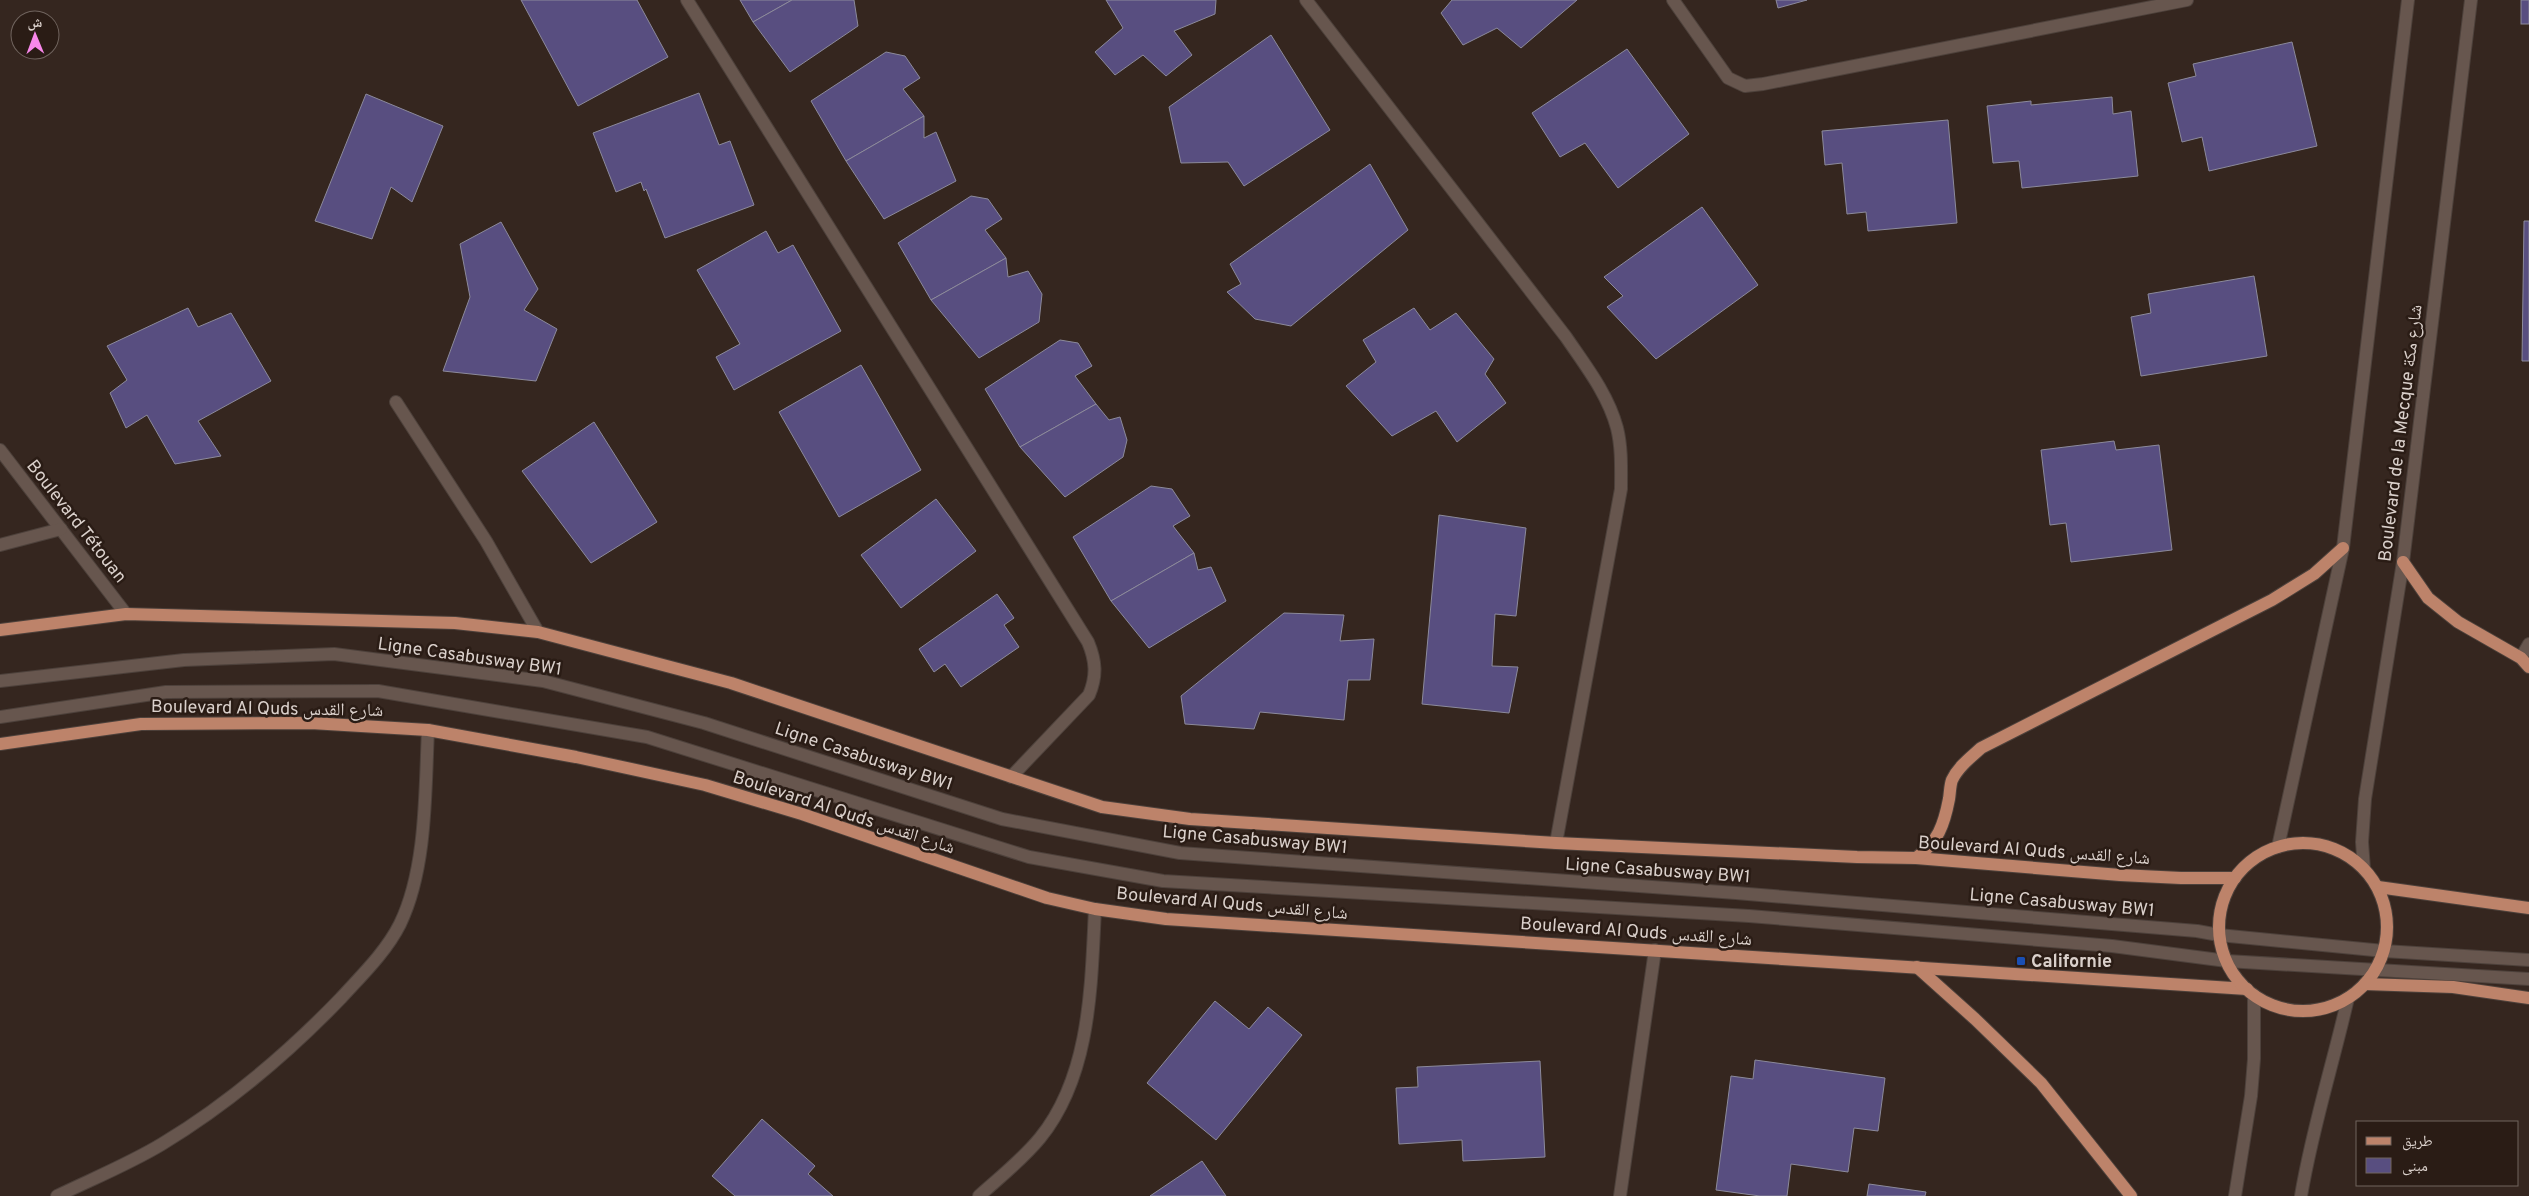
<svg xmlns="http://www.w3.org/2000/svg" width="2529" height="1196" font-family="Overpass,'Noto Naskh Arabic',sans-serif">
<rect width="100%" height="100%" fill="#35261f"/>
<!-- building -->
<g fill="#584e80" stroke="#8c8a9b">
<path d="M521,0H637L668,57L578,106Z"/>
<path d="M740,0H792L753,22Z"/>
<path d="M792,0H854L858,26L790,72L753,22Z"/>
<path d="M1106,0H1216L1215,14L1174,31L1192,55L1166,76L1143,55L1115,75L1095,52L1123,28Z"/>
<path d="M1452,0H1577L1521,48L1497,28L1463,45L1441,13Z"/>
<path d="M1776,0H1807L1778,8Z"/>
<rect x="2521" y="0" width="8" height="24"/>
<path d="M1271,35L1330,130L1244,186L1228,162L1181,163L1169,107Z"/>
<path d="M2292,42L2317,146L2209,171L2202,137L2182,142L2168,83L2196,76L2193,64Z"/>
<path d="M1627,49L1689,134L1618,188L1585,143L1560,157L1532,113Z"/>
<path d="M886,52L905,56L920,78L903,89L924,116L846,161L811,101Z"/>
<path d="M699,93L719,145L730,141L754,205L665,238L646,189L644,191L641,182L616,192L593,133Z"/>
<path d="M366,94L443,126L412,202L391,187L372,239L315,221Z"/>
<path d="M2112,97L2113,114L2131,111L2138,176L2022,188L2019,161L1993,163L1987,106L2031,101V105Z"/>
<path d="M924,116V138L936,132L956,181L884,219L846,161Z"/>
<path d="M1948,120L1957,223L1868,231L1866,212L1847,214L1842,163L1825,165L1822,131Z"/>
<path d="M1370,164L1408,230L1291,326L1255,319L1227,292L1241,284L1230,264Z"/>
<path d="M971,196L988,199L1002,219L985,230L1006,258L931,300L898,243Z"/>
<path d="M1702,207L1758,285L1656,359L1607,307L1623,296L1604,277Z"/>
<path d="M2524,221H2529V361H2522Z"/>
<path d="M501,222L538,289L524,310L557,329L536,381L443,371L470,297L460,244Z"/>
<path d="M766,231L778,253L793,245L841,331L734,390L716,357L740,344L697,270Z"/>
<path d="M1006,258L1008,277L1028,271L1042,294L1039,322L979,358L931,300Z"/>
<path d="M2254,276L2267,356L2141,376L2131,317L2151,313L2148,294Z"/>
<path d="M188,308L198,327L231,313L271,381L198,421L221,456L175,464L147,415L126,428L110,393L127,380L107,346Z"/>
<path d="M1414,308L1430,330L1456,313L1494,359L1485,374L1506,403L1457,442L1436,411L1392,436L1346,386L1376,362L1363,340Z"/>
<path d="M1060,340L1078,343L1092,366L1075,376L1096,404L1020,447L985,389Z"/>
<path d="M861,365L921,470L839,517L779,412Z"/>
<path d="M1096,404L1109,420L1120,417L1127,440L1123,457L1065,497L1020,447Z"/>
<path d="M594,422L657,522L591,563L522,471Z"/>
<path d="M2114,441L2116,450L2159,445L2172,550L2071,562L2066,523L2050,525L2041,450Z"/>
<path d="M1151,486L1172,489L1190,516L1173,526L1194,553L1111,601L1073,537Z"/>
<path d="M936,499L976,551L901,608L861,555Z"/>
<path d="M1439,515L1526,528L1516,616L1495,614L1492,666L1518,667L1509,713L1422,704Z"/>
<path d="M1194,553L1198,570L1211,567L1226,601L1149,648L1111,601Z"/>
<path d="M997,594L1014,618L1004,625L1019,647L961,687L945,664L934,672L919,649Z"/>
<path d="M1284,613L1344,615L1340,641L1374,639L1370,680H1348L1344,720L1260,712L1254,729L1185,724L1181,696Z"/>
<path d="M1215,1001L1249,1029L1268,1007L1302,1035L1216,1140L1147,1083Z"/>
<path d="M1755,1060L1885,1078L1878,1131L1854,1128L1848,1172L1791,1164L1787,1196H1760L1716,1190L1731,1076L1753,1079Z"/>
<path d="M1540,1061L1545,1157L1463,1161L1462,1140L1399,1144L1396,1088L1418,1087L1417,1067Z"/>
<path d="M762,1119L815,1166L808,1174L833,1196H735L712,1176Z"/>
<path d="M1202,1161L1226,1196H1150Z"/>
<path d="M1869,1184L1926,1192L1925,1196H1867Z"/>
</g>
<g fill="none" stroke-linecap="round" stroke-linejoin="round">
<defs>
<g id="service">
<path d="M0,681L184,660L334,654L543,681L704,723L1002,819L1180,853L1736,893L2197,931L2219,935L2384,951L2529,960"/>
<path d="M0,717L166,692L378,691L647,737L1029,857L1163,881L1749,916L2112,946L2227,961L2529,979"/>
</g>
<g id="minor">
<path d="M687,0L1088,642C1096,661 1097,676 1089,695L1011,777"/>
<path d="M1306,0L1566,337C1585,365 1608,394 1617,428C1622,448 1621,469 1621,489L1556,843"/>
<path d="M1673,0L1728,78L1745,86L1763,84L2187,0"/>
<path d="M396,402L486,541L538,632"/>
<path d="M0,450L126,614"/>
<path d="M0,545L61,529"/>
<path d="M2521,658L2529,644"/>
<path d="M57,1196C92,1179 129,1164 162,1144C228,1104 288,1053 341,998C361,976 386,952 400,924C427,868 425,791 428,730"/>
<path d="M979,1196C999,1178 1022,1160 1040,1138C1091,1075 1091,986 1095,909"/>
<path d="M1620,1196L1655,950"/>
</g>
<g id="secondary">
<path d="M2278,847L2343,548L2408,0"/>
<path d="M2364,869L2362,842L2365,799L2403,562L2471,0"/>
<path d="M2235,1196L2251,1096L2254,1059V995"/>
<path d="M2301,1196C2312,1129 2333,1064 2348,998"/>
</g>
<g id="primary">
<path d="M2403,562L2428,598L2458,622L2521,658L2529,667"/>
<path d="M0,630L126,614L455,623L538,632L731,683L1102,807L1190,819L1556,843L1857,857L1916,858L2120,875L2181,878H2235"/>
<path d="M0,744L141,724L311,723L428,730L576,757L705,785L802,814L1047,898L1095,909L1166,919L2247,989"/>
<circle cx="2303" cy="927" r="84"/>
<path d="M1916,858C1938,842 1944,825 1949,799C1950,793 1950,785 1952,780C1958,767 1971,757 1981,748L2272,600L2314,574L2343,548"/>
<path d="M2378,887L2529,908"/>
<path d="M1917,967L1975,1019L2041,1083L2131,1196"/>
<path d="M2365,984L2453,987L2529,998"/>
</g>
</defs>
<!-- service casing -->
<use href="#service" stroke="#4d413b" stroke-width="14"/>
<!-- minor casing -->
<use href="#minor" stroke="#4d413b" stroke-width="14"/>
<!-- secondary casing -->
<use href="#secondary" stroke="#4d413b" stroke-width="14"/>
<!-- primary casing -->
<use href="#primary" stroke="#4d413b" stroke-width="14"/>
<!-- service -->
<use href="#service" stroke="#67564e" stroke-width="12"/>
<!-- minor -->
<use href="#minor" stroke="#67564e" stroke-width="12"/>
<!-- secondary -->
<use href="#secondary" stroke="#67564e" stroke-width="12"/>
<!-- primary -->
<use href="#primary" stroke="#bd836a" stroke-width="12"/>
</g>
<!-- markers -->
<rect fill="#1a4fb4" stroke="#2a1c15" stroke-width="2" x="2016" y="956" width="10" height="10" rx="2.5"/>
<g text-anchor="middle" stroke-width="5" stroke-linejoin="round" paint-order="stroke">
<!-- street labels -->
<g font-size="18" fill="#dad0cb" stroke="#2a1c15">
<text transform="translate(2400 433) rotate(-83)" y="6">Boulevard de la Mecque شارع مكة</text>
<text transform="translate(77 521) rotate(52)" y="6">Boulevard Tétouan</text>
<text transform="translate(470 656) rotate(8)" y="6">Ligne Casabusway BW1</text>
<text transform="translate(267 708) rotate(1)" y="6">Boulevard Al Quds شارع القدس</text>
<text transform="translate(864 756) rotate(18)" y="6">Ligne Casabusway BW1</text>
<text transform="translate(844 812) rotate(18)" y="6">Boulevard Al Quds شارع القدس</text>
<text transform="translate(1255 839) rotate(5)" y="6">Ligne Casabusway BW1</text>
<text transform="translate(2034 850) rotate(4)" y="6">Boulevard Al Quds شارع القدس</text>
<text transform="translate(1658 870) rotate(4)" y="6">Ligne Casabusway BW1</text>
<text transform="translate(2062 902) rotate(5)" y="6">Ligne Casabusway BW1</text>
<text transform="translate(1232 903) rotate(5)" y="6">Boulevard Al Quds شارع القدس</text>
<text transform="translate(1636 931) rotate(4)" y="6">Boulevard Al Quds شارع القدس</text>
</g>
<!-- poi labels -->
<g font-size="18" font-weight="bold" fill="#dad0cb" stroke="#2a1c15" text-anchor="start">
<text x="2031" y="967">Californie</text>
</g>
</g>
<!-- legend -->
<rect x="2356" y="1121" width="162" height="65" fill="#2a1c15" stroke="#70645e"/>
<rect x="2366" y="1137" width="25" height="8" fill="#bd836a" stroke="#70645e"/>
<text x="2402" y="1146" font-size="15" fill="#dad0cb">طريق</text>
<rect x="2366" y="1158" width="25" height="15" fill="#584e80" stroke="#70645e"/>
<text x="2402" y="1171" font-size="15" fill="#dad0cb">مبنى</text>
<!-- north arrow -->
<g transform="translate(35 35) rotate(359)"><circle r="24" fill="#2a1c15" stroke="#70645e"/>
<path d="M0-4L9 19L0 12L-9 19Z" fill="#f888ea"/>
<text y="-8" font-size="14" font-weight="bold" text-anchor="middle" fill="#dad0cb">ش</text>
</g>
</svg>
